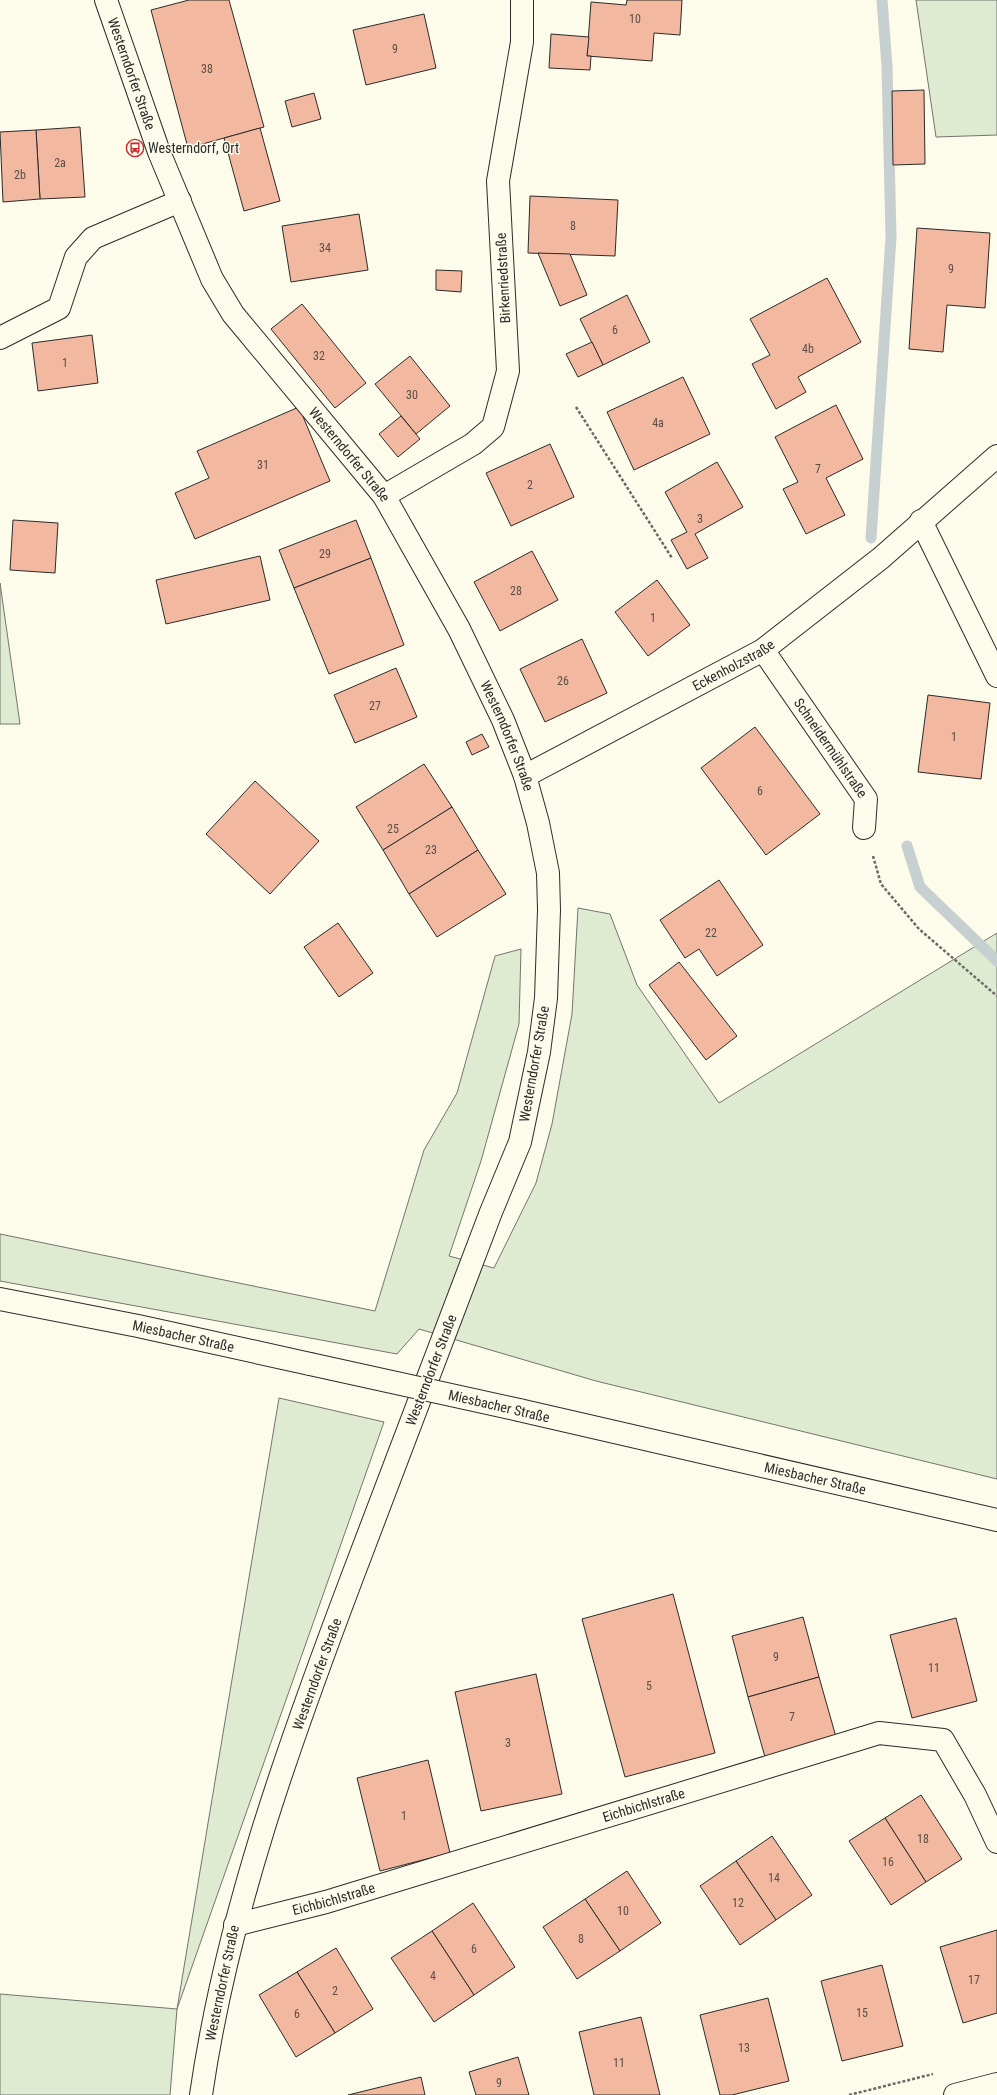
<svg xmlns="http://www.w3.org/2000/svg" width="997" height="2095" font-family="'Roboto Condensed',sans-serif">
<rect width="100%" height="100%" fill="#fdfbea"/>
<!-- green -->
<g fill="#deebd1" stroke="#74746e">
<path d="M916,0H997V135L936,137Z"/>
<path d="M0,583L20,724H0Z"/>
<path d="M578,908L610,914L637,985L719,1103L997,933V1479L596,1381L419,1329L397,1354L0,1281V1234L375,1311L424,1150L457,1093L495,956L521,949L519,1024L481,1161L449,1256L494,1268L536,1183L552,1124L572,1014Z"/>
<path d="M279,1398L384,1422L177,2009L170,2095H0V1994L177,2009Z"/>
</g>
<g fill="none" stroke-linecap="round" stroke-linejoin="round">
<!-- stream -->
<g stroke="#c7d0d0" stroke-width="11">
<path d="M871,538L891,237L887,66L882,0"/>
<path d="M907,846L920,887L997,961"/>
</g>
</g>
<!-- building -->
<g fill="#f2b8a0" stroke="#2b2b2b">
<path d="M189,0H229L264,127L188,148L151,10Z"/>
<path d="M627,0H682L680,35L654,33L652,61L587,56L591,2L626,5Z"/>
<path d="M424,14L436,68L366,85L353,30Z"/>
<path d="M551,34L589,37L587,56H591L590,70L549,68Z"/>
<path d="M924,90L925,164L893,165L892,91Z"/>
<path d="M314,93L321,119L292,127L285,101Z"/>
<path d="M80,127L85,197L40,199L36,130Z"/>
<path d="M260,128L280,201L244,211L224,138Z"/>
<path d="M36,130L40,199L3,202L0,132Z"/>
<path d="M530,196L618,200L615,256L528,253Z"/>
<path d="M359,214L368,270L291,282L282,226Z"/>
<path d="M917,228L990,233L985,308L947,305L943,352L909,349Z"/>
<path d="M538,253L570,254L587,295L560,306Z"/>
<path d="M436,270L462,271L461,292L436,290Z"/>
<path d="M827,278L861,342L798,377L806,392L776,409L752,364L770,355L750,319Z"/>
<path d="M627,295L650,342L603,365L580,319Z"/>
<path d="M302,304L366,383L335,408L271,329Z"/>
<path d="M92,335L98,383L38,391L32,343Z"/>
<path d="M592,342L603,365L578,377L566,354Z"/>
<path d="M410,356L450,406L416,434L375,384Z"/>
<path d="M683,377L710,434L634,470L607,412Z"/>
<path d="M836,405L863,459L826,478L845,515L806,534L783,489L798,482L775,437Z"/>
<path d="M299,407L330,481L195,539L175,493L209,478L197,451Z"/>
<path d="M401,416L420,439L398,457L379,434Z"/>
<path d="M550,444L574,497L511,526L486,473Z"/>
<path d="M717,462L743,507L695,534L708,558L687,569L671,540L687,532L665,492Z"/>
<path d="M13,520L58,523L55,573L10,570Z"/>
<path d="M356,520L371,558L294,588L279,550Z"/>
<path d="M532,551L558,600L500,631L474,582Z"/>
<path d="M260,556L270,600L166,624L156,580Z"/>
<path d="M371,558L404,645L329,674L294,588Z"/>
<path d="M657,580L690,625L648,656L615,612Z"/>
<path d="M582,639L607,693L545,722L520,669Z"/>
<path d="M396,668L417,717L355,743L334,695Z"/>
<path d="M928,695L990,703L981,779L918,772Z"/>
<path d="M755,727L820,814L766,855L701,768Z"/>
<path d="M482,734L489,747L472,755L466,742Z"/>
<path d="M424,764L452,807L383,850L356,807Z"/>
<path d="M255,781L319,841L270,894L206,834Z"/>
<path d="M452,807L478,850L409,894L383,850Z"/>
<path d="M478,850L506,894L437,937L409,894Z"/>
<path d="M719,880L763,945L717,976L699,949L685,958L660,920Z"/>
<path d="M338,923L373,973L339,997L304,947Z"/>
<path d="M679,962L737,1036L706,1060L649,985Z"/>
<path d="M673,1594L715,1753L625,1777L582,1619Z"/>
<path d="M803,1617L819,1677L748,1697L732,1636Z"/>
<path d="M956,1618L977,1701L912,1718L890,1635Z"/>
<path d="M536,1674L562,1794L481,1811L455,1692Z"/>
<path d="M819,1677L836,1737L765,1757L748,1697Z"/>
<path d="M428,1760L450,1853L380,1871L357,1778Z"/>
<path d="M921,1795L962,1859L926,1882L885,1818Z"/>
<path d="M885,1818L926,1882L891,1905L849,1841Z"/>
<path d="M772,1836L812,1895L776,1920L736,1861Z"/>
<path d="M736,1861L776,1920L740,1945L700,1886Z"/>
<path d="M627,1871L661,1923L620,1951L585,1899Z"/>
<path d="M585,1899L620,1951L577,1979L543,1927Z"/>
<path d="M473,1903L515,1967L474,1995L432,1931Z"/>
<path d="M997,1930V2013L963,2023L940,1947Z"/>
<path d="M432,1931L474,1995L434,2022L391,1958Z"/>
<path d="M336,1948L373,2009L335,2033L297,1972Z"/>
<path d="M882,1965L903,2046L842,2061L821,1981Z"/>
<path d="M297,1972L335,2033L296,2057L259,1995Z"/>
<path d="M768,1998L789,2081L732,2095H720L700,2015Z"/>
<path d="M641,2017L660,2095H594L579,2032Z"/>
<path d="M518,2057L529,2095H476L469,2072Z"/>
<path d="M421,2077L425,2095H348Z"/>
</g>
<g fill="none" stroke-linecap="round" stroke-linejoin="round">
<defs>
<g id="minor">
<path id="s1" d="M106,0L159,152L212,279L233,314L384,496L459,629L503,720L525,776L538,823L548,873L549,910L546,998L539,1052L520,1142L491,1212C445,1333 399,1454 353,1575C289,1744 227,1915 201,2095"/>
<path d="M0,338L59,308L76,257L93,238L180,201"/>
<path d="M384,496L473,444L493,427L508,371L498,181L522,42V0"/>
<path d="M921,521L997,676"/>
<path id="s2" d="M763,650L866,799L864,828"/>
<path id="s3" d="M525,776L763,650L881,558L997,456"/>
<path id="s4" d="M235,1925L326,1902L879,1733L943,1740L975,1795L997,1842"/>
<path d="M955,2095L997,2084"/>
</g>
<g id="secondary">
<path id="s5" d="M0,1299L138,1326L310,1364"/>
<path id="s6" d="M519,1410L997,1520"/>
</g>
</defs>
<!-- minor casing -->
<use href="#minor" stroke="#2b2b2b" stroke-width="24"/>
<!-- secondary casing -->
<use href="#secondary" stroke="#2b2b2b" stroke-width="24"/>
<!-- path -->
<g stroke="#6a6964" stroke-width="2.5" stroke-dasharray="3 2" stroke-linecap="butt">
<path d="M576,407L672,558"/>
<path d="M873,856L881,884L919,929L997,996"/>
<path d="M849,2095L933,2074"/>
</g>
<!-- minor -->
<use href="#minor" stroke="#fdfbea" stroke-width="22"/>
<!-- secondary -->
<use href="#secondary" stroke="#fdfbea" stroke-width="22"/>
<defs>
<path id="secondary-bridge" d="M310,1364L519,1410"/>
</defs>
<!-- secondary-bridge casing -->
<use href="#secondary-bridge" stroke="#2b2b2b" stroke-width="24" stroke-linecap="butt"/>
<!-- secondary-bridge -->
<use href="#secondary-bridge" stroke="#fdfbea" stroke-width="22"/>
</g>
<!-- icons -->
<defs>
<symbol id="bus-ring" viewBox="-11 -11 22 22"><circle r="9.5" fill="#fdfbea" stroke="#c62828" stroke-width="1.5"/><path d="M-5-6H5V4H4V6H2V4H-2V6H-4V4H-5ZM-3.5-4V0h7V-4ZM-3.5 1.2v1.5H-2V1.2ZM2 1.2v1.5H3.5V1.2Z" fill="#c62828"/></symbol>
</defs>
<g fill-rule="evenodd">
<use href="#bus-ring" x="125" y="138" width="20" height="20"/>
</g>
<g text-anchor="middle" stroke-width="3" stroke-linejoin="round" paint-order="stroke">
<!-- number labels -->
<g font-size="12" fill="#5d4e48">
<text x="635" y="23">10</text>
<text x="395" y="53">9</text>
<text x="207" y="73">38</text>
<text x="60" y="167">2a</text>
<text x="20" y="179">2b</text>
<text x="573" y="230">8</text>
<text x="325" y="252">34</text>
<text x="951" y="273">9</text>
<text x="615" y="334">6</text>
<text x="808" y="353">4b</text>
<text x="319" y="360">32</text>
<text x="65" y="367">1</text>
<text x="412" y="399">30</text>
<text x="658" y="427">4a</text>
<text x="263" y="469">31</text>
<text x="818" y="473">7</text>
<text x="530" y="489">2</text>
<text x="700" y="523">3</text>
<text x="325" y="558">29</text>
<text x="516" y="595">28</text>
<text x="653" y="622">1</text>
<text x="563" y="685">26</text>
<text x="375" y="710">27</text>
<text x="954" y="741">1</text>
<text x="760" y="795">6</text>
<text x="393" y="833">25</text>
<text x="431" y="854">23</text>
<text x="711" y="937">22</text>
<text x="776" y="1661">9</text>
<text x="934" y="1672">11</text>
<text x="649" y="1690">5</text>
<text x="792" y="1721">7</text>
<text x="508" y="1747">3</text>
<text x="404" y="1820">1</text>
<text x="923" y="1843">18</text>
<text x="888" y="1866">16</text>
<text x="774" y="1882">14</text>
<text x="738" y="1907">12</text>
<text x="623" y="1915">10</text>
<text x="581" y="1943">8</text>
<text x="474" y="1953">6</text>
<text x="433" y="1980">4</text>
<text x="974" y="1984">17</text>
<text x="335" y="1995">2</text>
<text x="862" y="2017">15</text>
<text x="297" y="2018">6</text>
<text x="744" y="2052">13</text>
<text x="619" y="2067">11</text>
<text x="499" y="2087">9</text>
</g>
<!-- street labels -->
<g font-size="14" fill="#2b2b2b" stroke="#fdfbea">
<text dy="5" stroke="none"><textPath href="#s1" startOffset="78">Westerndorfer Straße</textPath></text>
<text transform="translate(503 278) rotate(-93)" y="5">Birkenriedstraße</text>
<text dy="5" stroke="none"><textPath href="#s1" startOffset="522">Westerndorfer Straße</textPath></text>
<text dy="5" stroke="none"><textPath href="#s3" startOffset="236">Eckenholzstraße</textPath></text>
<text dy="5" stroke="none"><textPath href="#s1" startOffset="846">Westerndorfer Straße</textPath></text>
<text dy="5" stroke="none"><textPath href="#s2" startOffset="119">Schneidermühlstraße</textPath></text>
<text transform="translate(534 1064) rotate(-80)" y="5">Westerndorfer Straße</text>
<text dy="5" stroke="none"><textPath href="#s5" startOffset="187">Miesbacher Straße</textPath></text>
<text transform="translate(431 1370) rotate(-69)" y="5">Westerndorfer Straße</text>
<text transform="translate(499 1406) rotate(13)" y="5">Miesbacher Straße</text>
<text dy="5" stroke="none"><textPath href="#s6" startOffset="304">Miesbacher Straße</textPath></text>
<text transform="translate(317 1674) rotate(-70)" y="5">Westerndorfer Straße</text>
<text dy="5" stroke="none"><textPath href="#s4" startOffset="426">Eichbichlstraße</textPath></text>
<text dy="5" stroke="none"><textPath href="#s4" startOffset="102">Eichbichlstraße</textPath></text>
<text transform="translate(222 1983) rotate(-78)" y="5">Westerndorfer Straße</text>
</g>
<!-- poi labels -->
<g font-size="14" fill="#2b2b2b" stroke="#fdfbea" text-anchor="start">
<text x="148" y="153">Westerndorf, Ort</text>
</g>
</g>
</svg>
